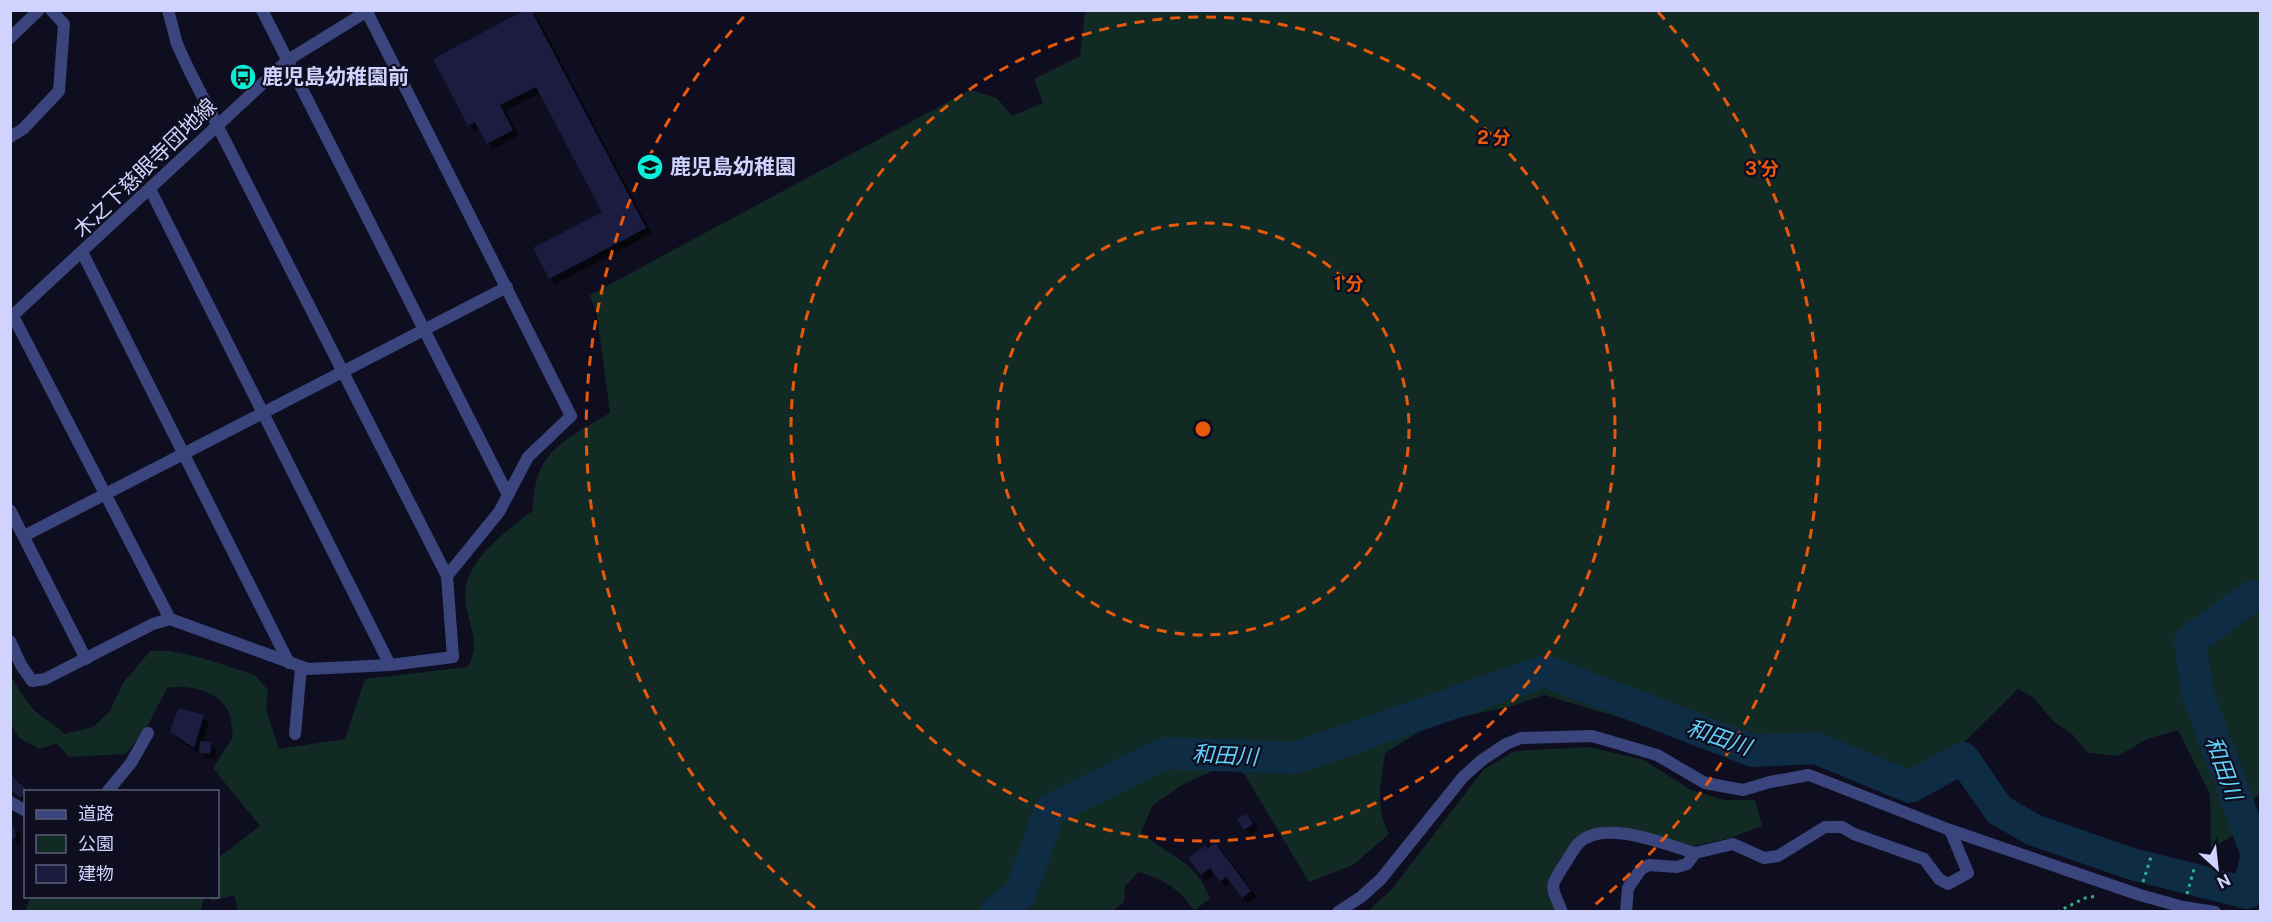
<svg xmlns="http://www.w3.org/2000/svg" width="2271" height="922" font-family="'Public Sans','Noto Sans JP',sans-serif">
<defs>
<filter id="shadow"><feDropShadow dx="5.5" dy="5.5" stdDeviation="0" flood-color="#0009"/></filter>
</defs>
<rect width="100%" height="100%" fill="#0e0e20"/>
<!-- green -->
<g fill="#112a24">
<path d="M1085,11H2260V795L2250,801L2243,830L2211,848L2210,794L2178,730L2147,739L2118,756L2088,753L2072,734L2054,722L2033,697L2018,689L1953,753L1905,783L1846,772L1806,758L1734,759L1682,736L1544,695L1512,706L1433,723L1385,753C1381,784 1374,806 1389,834L1353,865L1309,882L1245,775L1229,763L1182,785L1153,805L1141,832C1170,859 1195,858 1210,899L1194,910C1178,888 1164,879 1138,872L1125,886L1124,902L1111,912L238,911L234,895L211,901L212,897L218,896V858L260,826L213,768L233,737C232,729 231,715 227,709C216,689 186,685 167,688L146,729L125,754L69,757L56,743L40,749L19,738L11,724L10,674C15,684 27,702 34,710C43,719 56,724 64,734L93,727L110,711L123,683L150,651H170L199,657L255,675L268,690L266,710L279,749L345,739L365,679L468,667C483,637 465,623 465,595C466,557 508,531 533,510C534,450 565,440 610,413L597,315L590,295L970,90L997,98L1012,116L1043,103L1034,79L1080,56Z"/>
<path d="M1589,747L1644,760L1691,790L1724,800H1755L1762,826L1730,838L1693,846L1626,828L1589,831L1549,881L1548,895L1556,905L1557,911L1367,912L1392,889L1484,769L1515,751Z"/>
<path d="M31,896H204V897L201,911H25Z"/>
</g>
<g fill="none" stroke-linecap="round" stroke-linejoin="round">
<!-- river -->
<path stroke="#0e2d44" stroke-width="32" d="M996,912L1020,894L1050,810L1165,753L1295,758L1545,671L1753,751L1816,748L1910,787L1963,758L1999,810L2034,830L2132,864L2247,893L2257,855L2197,692L2190,641L2252,596L2260,597"/>
</g>
<!-- building -->
<g fill="#1b1b40" filter="url(#shadow)">
<path d="M525,10H531L646,228L549,279L533,248L602,212L536,87L500,105L513,130L487,144L475,122L468,126L433,59Z"/>
<path d="M178,708L204,715L194,748L170,732Z"/>
<path d="M200,741L211,742L210,754L199,753Z"/>
<path d="M10,774L27,790L20,798L10,789Z"/>
<path d="M1246,814L1253,824L1244,830L1237,819Z"/>
<path d="M14,826L16,837L10,838V827Z"/>
<path d="M1215,843L1251,891L1242,898L1226,877L1220,882L1210,868L1201,875L1188,858L1205,846L1207,849Z"/>
</g>
<g fill="none" stroke-linecap="round" stroke-linejoin="round">
<!-- path -->
<g stroke="#32ae8e" stroke-width="3" stroke-dasharray="3 4.5" stroke-linecap="butt">
<path d="M2143,882L2151,857"/>
<path d="M2187,894L2194,869"/>
<path d="M2057,912L2085,898L2097,896"/>
</g>
<!-- minor -->
<g stroke="#3a457e" stroke-width="12">
<path d="M168,10L177,44L189,70L447,576"/>
<path d="M262,10L508,495"/>
<path d="M10,38L39,10"/>
<path d="M10,137L23,129L59,91L64,24L51,10"/>
<path d="M150,189L390,665"/>
<path d="M83,254L289,663"/>
<path d="M13,316L170,619"/>
<path d="M10,510L86,659"/>
<path d="M24,536L507,287"/>
<path d="M10,641L21,665L32,681L45,679L153,624L170,619L308,669L390,665L453,657L447,576L499,512L528,457L571,416L366,10"/>
<path d="M295,734L301,667"/>
<path d="M107,792L131,763L148,733"/>
<path d="M10,802L26,811"/>
<path d="M1562,912C1551,884 1548,890 1566,862C1570,856 1574,848 1579,843C1603,818 1667,845 1695,853"/>
<path d="M1626,912L1628,888L1641,869L1649,865L1677,867L1687,864L1695,853L1733,844L1764,858L1778,856L1825,827H1842L1854,834L1924,859L1939,879L1948,884L1968,873L1950,830"/>
</g>
<!-- tertiary -->
<g stroke="#3a457e" stroke-width="12">
<path d="M10,318L288,60L369,10"/>
<path d="M1338,912L1361,897L1381,879L1463,777L1482,760L1506,744L1521,738L1592,736L1657,755L1705,783L1743,790L1770,782L1809,775L1950,830L2140,895L2183,907L2215,912"/>
</g>
</g>
<!-- distance rings -->
<g fill="none" stroke="#e8590c" stroke-width="3" stroke-dasharray="10 8">
<circle cx="1203" cy="429" r="206"/>
<circle cx="1203" cy="429" r="412"/>
<path d="M815 908A617 617 0 0 1 748 12M1658 12A617 617 0 0 1 1591 908"/>
</g>
<!-- icons -->
<defs>
<symbol id="bus-disc" viewBox="-11 -11 22 22"><circle r="9.5" fill="#09efd9" stroke="#0e0e20"/><path d="M-5-6H5V4H4V6H2V4H-2V6H-4V4H-5ZM-3.5-4V0h7V-4ZM-3.5 1.2v1.5H-2V1.2ZM2 1.2v1.5H3.5V1.2Z" fill="#111"/></symbol>
<symbol id="school-disc" viewBox="-11 -11 22 22"><circle r="9.5" fill="#09efd9" stroke="#0e0e20"/><path d="M0-5L7-2L0 1L-7-2ZM-4 1L0 2.5L4 1V4Q0 6-4 4Z" fill="#111"/></symbol>
</defs>
<g fill-rule="evenodd">
<use href="#bus-disc" x="228" y="62" width="30" height="30"/>
<use href="#school-disc" x="635" y="152" width="30" height="30"/>
</g>
<g text-anchor="middle" stroke-width="4.5" stroke-linejoin="round" paint-order="stroke">
<!-- poi labels -->
<g font-size="21" font-weight="bold" fill="#cfd3fd" stroke="#0e0e20" text-anchor="start">
<text x="262" y="84">鹿児島幼稚園前</text>
<text x="670" y="174">鹿児島幼稚園</text>
</g>
<!-- street labels -->
<g font-size="21" fill="#cfd3fd" stroke="#0e0e20">
<text transform="translate(145 168) rotate(-44)" y="7">木之下慈眼寺団地線</text>
</g>
<!-- water labels -->
<g font-size="22" font-style="italic" fill="#61d1f9" stroke="#0e0e20">
<text transform="translate(1719 737) rotate(19)" y="8">和田川</text>
<text transform="translate(1225 755) rotate(3)" y="8">和田川</text>
<text transform="translate(2224 768) rotate(70)" y="8">和田川</text>
</g>
</g>
<circle cx="1203" cy="429" r="9" fill="#e8590c" stroke="#0e0e20" stroke-width="3"/>
<g font-size="18" text-anchor="middle" font-weight="bold" fill="#e8590c" stroke="#0e0e20" stroke-width="4.5" stroke-linejoin="round" paint-order="stroke">
<text x="1494" y="144">2 分</text>
<text x="1762" y="175">3 分</text>
<text x="1349" y="290">1 分</text>
</g>
<!-- border -->
<rect width="2271" height="922" fill="none" stroke="#cfd3fd" stroke-width="24"/>
<!-- legend -->
<rect x="24" y="790" width="195" height="108" fill="#0e0e20" stroke="#5b5d78" stroke-width="1.5"/>
<rect x="36" y="810" width="30" height="9" fill="#3a457e" stroke="#5b5d78" stroke-width="1.5"/>
<text x="78" y="820" font-size="18" fill="#cfd3fd">道路</text>
<rect x="36" y="835" width="30" height="18" fill="#112a24" stroke="#5b5d78" stroke-width="1.5"/>
<text x="78" y="850" font-size="18" fill="#cfd3fd">公園</text>
<rect x="36" y="865" width="30" height="18" fill="#1b1b40" stroke="#5b5d78" stroke-width="1.5"/>
<text x="78" y="880" font-size="18" fill="#cfd3fd">建物</text>
<!-- north arrow -->
<g transform="translate(2217 868) rotate(153)" stroke="#0e0e20" stroke-width="4.5" paint-order="stroke">
<path d="M0-4.5L10 22L0 15L-10 22Z" fill="#cfd3fd"/>
<text y="-9" font-size="16" font-weight="bold" text-anchor="middle" fill="#cfd3fd">N</text>
</g>
</svg>
